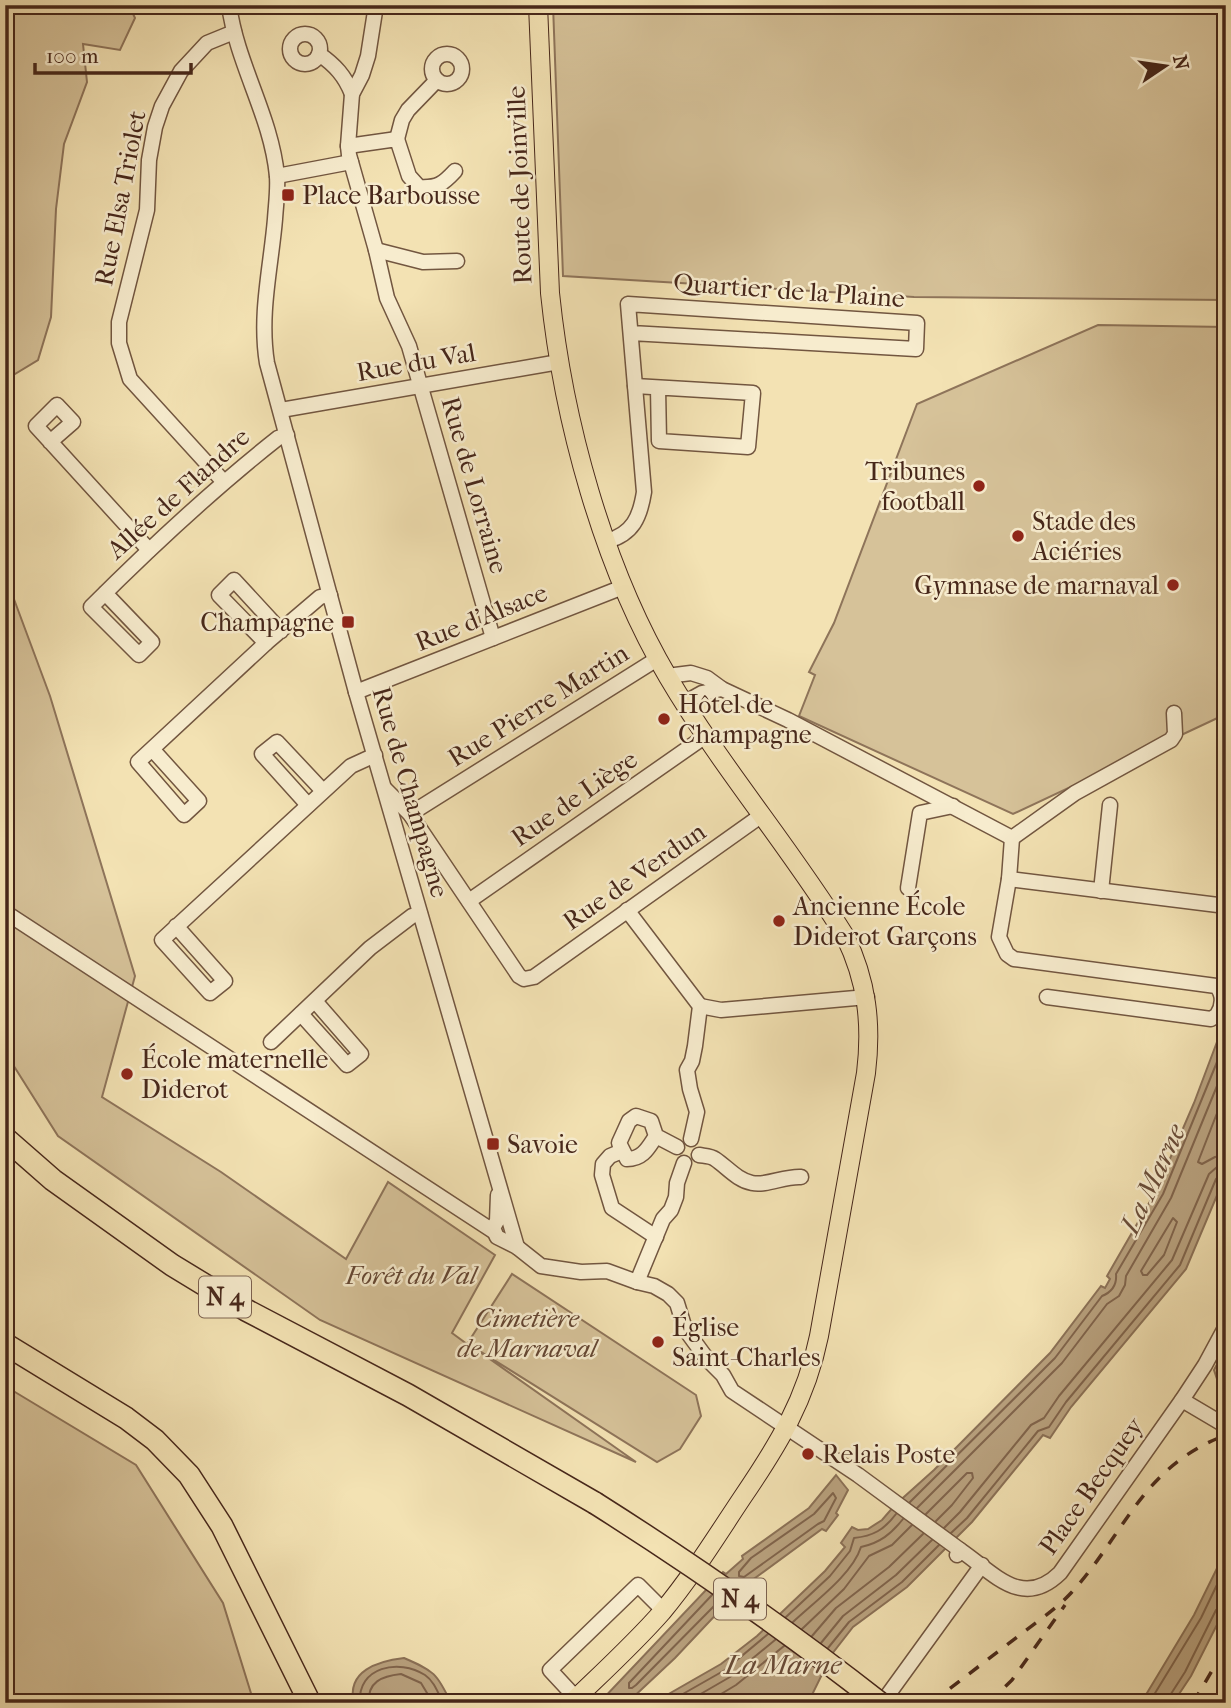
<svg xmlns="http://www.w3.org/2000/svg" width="1231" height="1708" font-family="'IM FELL French Canon',serif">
<rect width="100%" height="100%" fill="#f3e2b3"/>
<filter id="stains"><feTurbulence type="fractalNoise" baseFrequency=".00286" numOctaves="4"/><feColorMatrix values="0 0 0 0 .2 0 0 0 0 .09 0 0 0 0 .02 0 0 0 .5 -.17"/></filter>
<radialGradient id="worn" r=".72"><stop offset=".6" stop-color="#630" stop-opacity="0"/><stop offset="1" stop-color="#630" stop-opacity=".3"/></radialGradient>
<!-- green -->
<g fill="#d6c299" stroke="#8e745a" stroke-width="2">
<path d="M5,5H129L135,18L120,50L83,44L87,82L64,144L56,209L51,317L38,360L5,380Z"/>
<path d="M553,5H1226V300L914,297L563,276Z"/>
<path d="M1098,325L1226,327V714L1013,814L799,716L815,675L809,672L834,623L917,404Z"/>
<path d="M5,575L50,696L135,976L102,1097L221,1172L346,1259L388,1182L495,1255L452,1333L467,1344L512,1274L696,1395L701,1416L680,1449L657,1462L470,1345L636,1462L320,1320L58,1136L5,1052Z"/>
<path d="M1226,1347V1391L1219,1385L1214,1370Z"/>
<path d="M5,1386L136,1465L223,1603L254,1703H5Z"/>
</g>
<!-- water -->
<g fill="#b9a27f" stroke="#8b7157" stroke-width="2">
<path d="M1226,1018V1174L1186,1269L1071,1407L1050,1438L1043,1435L972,1522L907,1587L853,1627L832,1654L808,1703H653L721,1664L757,1636L825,1571L845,1547L841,1543L852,1527L858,1530L868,1529L882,1520L895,1505L934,1470L1050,1353L1101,1286L1105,1288L1110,1279L1107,1276L1156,1191L1194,1103Z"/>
<path d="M836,1475L848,1490L836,1513L838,1515L826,1531L822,1529L740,1589L675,1658L627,1703H599L723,1572L726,1574L743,1559L742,1556L809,1508Z"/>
<path d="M1226,1550V1607L1191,1676L1173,1703H1141L1194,1615Z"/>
<path d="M404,1658C434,1671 437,1673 451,1703H354C346,1671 378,1661 404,1658Z"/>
</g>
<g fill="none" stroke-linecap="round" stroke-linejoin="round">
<!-- shore -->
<g stroke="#80644c" stroke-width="2">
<path d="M1226,1090L1198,1162L1202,1164L1215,1157L1226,1155"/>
<path d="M1173,1218L1177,1222L1164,1255L1147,1275H1143L1141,1271Z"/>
<path d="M833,1493L836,1498L824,1521L818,1524L744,1577L739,1576V1572L751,1558L814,1514Z"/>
<path d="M910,1502L1055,1358L1102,1296C1112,1292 1117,1285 1116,1274L1163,1194L1226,1040"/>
<path d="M917,1508L1062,1363L1107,1304L1119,1296L1125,1285L1126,1276L1171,1198L1226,1064"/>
<path d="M926,1514L967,1473H972L973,1478L952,1505L936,1521"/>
<path d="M944,1528L960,1512L1031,1425L1044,1418L1059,1396L1172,1260L1209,1174L1217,1167L1226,1166"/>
<path d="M951,1533L967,1518L1038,1431L1049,1427L1066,1402L1180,1265L1216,1179L1220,1175L1226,1174"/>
<path d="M712,1595L629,1683V1688H632L636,1685L720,1600"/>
<path d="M786,1617L830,1576L850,1551L854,1538C873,1536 884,1530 896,1514"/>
<path d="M793,1622C814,1602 852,1575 861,1547C880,1543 891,1534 903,1519"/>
<path d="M802,1629L844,1589L869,1556L892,1545L912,1525"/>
<path d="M812,1636L836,1608L889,1567L923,1534"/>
<path d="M821,1643L843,1616L896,1575L932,1540"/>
<path d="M828,1648L849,1622L902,1582L939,1545"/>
<path d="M360,1703C357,1667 399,1658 425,1675C434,1681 438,1693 443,1703"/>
<path d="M369,1703C367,1682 382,1676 401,1674L421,1683L433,1703"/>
<path d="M667,1703L725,1670L768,1634"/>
<path d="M685,1703L730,1677L775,1640"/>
<path d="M706,1703L736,1685L784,1646"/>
<path d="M1149,1703L1201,1618L1226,1566"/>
<path d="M1168,1703L1169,1697L1185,1672L1216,1610L1226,1606"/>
</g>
<defs>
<g id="minor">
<path d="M229,5C237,65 271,115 277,176C278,190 276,204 275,219C271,267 259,314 267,363L356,692L517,1247"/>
<path d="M376,5L368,56L362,75L352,94L348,146L349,155L376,250L387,298L409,346L493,638"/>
<circle cx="305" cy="49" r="15"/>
<path d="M319,54C335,65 345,76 352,94"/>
<circle cx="447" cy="69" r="15"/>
<path d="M397,139L402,120L408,110L437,80"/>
<path d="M348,146L397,139L409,176L419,187C438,188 443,184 455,171"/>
<path d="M277,176L351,162"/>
<path d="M376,250L423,262L457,261"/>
<path d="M635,386L753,393L748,447L659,441L658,388"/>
<path d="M281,410L559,362"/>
<path d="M50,442L73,422L57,405L36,426L149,550"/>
<path d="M223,481L130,379L119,343V322L147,210L149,160L155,127L162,106L181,71L207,43L234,32"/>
<path d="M607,541C633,534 640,517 644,492L628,304L917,323L916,349L631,333"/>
<path d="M105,593L152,642L139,655L91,607C151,547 212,490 278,438L287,435"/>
<path d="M281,631L234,580L219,595L266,643L320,597L330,595"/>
<path d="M667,676L691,673L707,678L722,689L788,720L1012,838"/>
<path d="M356,692L623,587"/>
<path d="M684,703L702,693L722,689"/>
<path d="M152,749L199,801L184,815L138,762L266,643"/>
<path d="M385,789L410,814L519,976L524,979L534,977L762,815"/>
<path d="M308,805L262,754L277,742L323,791"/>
<path d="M410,814L657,659"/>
<path d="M1012,838L1009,879L999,937L1007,954L1014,959L1216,986C1224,994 1223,1006 1217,1015L1211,1019L1047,997"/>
<path d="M1012,838L1075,793L1171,740L1175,734L1174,713"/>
<path d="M1009,879L1226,906"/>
<path d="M908,888L920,813L953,806"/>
<path d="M1101,891L1110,805"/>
<path d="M469,901L707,735"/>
<path d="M627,910L700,1006L695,1046L692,1061L687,1070L690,1089L697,1112L691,1139"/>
<path d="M5,912L493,1231"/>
<path d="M176,926L225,981L210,993L162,940L351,766L375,755"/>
<path d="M700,1006L721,1010L867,997"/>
<path d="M301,1014L347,1065L361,1054L315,1001"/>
<path d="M271,1042L370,948L412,916L420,914"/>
<path d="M656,1136C648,1148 643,1159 627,1159L619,1143L629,1121L636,1116L651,1121L656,1136L677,1147"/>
<path d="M622,1151L610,1156L603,1164L602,1175L612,1208L656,1237"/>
<path d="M699,1155C705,1156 711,1156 715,1159C727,1167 737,1180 752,1183C767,1186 784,1176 801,1177"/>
<path d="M498,1195L497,1221L493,1228L497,1237L517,1247L541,1266L581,1272L607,1271L637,1282L654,1286L668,1294L677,1303L685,1329L707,1359L723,1375L732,1391L858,1475L960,1550"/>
<path d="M637,1282L663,1219L671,1210L676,1197L677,1183L684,1163"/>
<path d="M1182,1400L1226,1426"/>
<path d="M957,1555L960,1550C994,1573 1022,1610 1060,1573L1182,1400L1205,1365L1226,1326"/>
<path d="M576,1698L550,1670L638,1585L663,1610"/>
<path d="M882,1703L982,1565"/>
</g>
<path id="major" d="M538,5L550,293C563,420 603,567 668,677C721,767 790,847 845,936C867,981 872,1024 866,1073L819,1336C806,1400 778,1445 742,1498C716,1537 692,1576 662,1612C634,1644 602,1673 571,1703"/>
<g id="highway">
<path d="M5,1138L53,1180L172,1265L246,1310L408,1395L595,1503"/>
<path d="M5,1344L126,1418L155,1440L189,1475L222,1526L310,1703"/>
</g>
</defs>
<!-- minor casing -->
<use href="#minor" stroke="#725640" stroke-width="17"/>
<!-- major casing -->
<use href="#major" stroke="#47271a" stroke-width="20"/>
<!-- highway casing -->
<use href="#highway" stroke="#47271a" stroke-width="24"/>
<!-- minor -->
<use href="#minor" stroke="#f7ecce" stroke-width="14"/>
<!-- major -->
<use href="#major" stroke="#f3e2b3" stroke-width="18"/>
<!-- highway -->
<use href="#highway" stroke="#f3e2b3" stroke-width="21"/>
<!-- rail -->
<g stroke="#47271a" stroke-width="3.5" stroke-dasharray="12 12" stroke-linecap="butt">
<path d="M931,1703C961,1680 991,1657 1021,1634C1038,1621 1056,1609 1071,1593C1126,1533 1141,1467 1226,1435"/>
<path d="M988,1703L1012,1680L1065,1605"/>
<path d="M1193,1703L1226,1647"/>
</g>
<defs>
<path id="highway-bridge" d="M595,1503C693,1565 788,1631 880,1703"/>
</defs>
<!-- highway-bridge casing -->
<use href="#highway-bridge" stroke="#47271a" stroke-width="24" stroke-linecap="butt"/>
<!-- highway-bridge -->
<use href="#highway-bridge" stroke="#f3e2b3" stroke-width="21"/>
</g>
<!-- markers -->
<g fill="#8f2418" stroke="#f7ecce" stroke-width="2.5">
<rect x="281" y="188" width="14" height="14" rx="3.5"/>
<circle cx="979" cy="486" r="7"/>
<circle cx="1018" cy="536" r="7"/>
<circle cx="1173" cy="585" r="7"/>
<rect x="341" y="615" width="14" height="14" rx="3.5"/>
<circle cx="664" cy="719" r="7"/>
<circle cx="779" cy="921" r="7"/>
<circle cx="127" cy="1074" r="7"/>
<rect x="486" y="1137" width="14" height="14" rx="3.5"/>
<circle cx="658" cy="1342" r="7"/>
<circle cx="808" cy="1454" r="7"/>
</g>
<g text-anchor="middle" stroke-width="5" stroke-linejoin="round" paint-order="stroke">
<!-- shield labels -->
<g fill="#f7ecce" stroke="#7c6250" stroke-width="2">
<rect x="199" y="1276.5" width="52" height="41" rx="5"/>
<rect x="714" y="1578.5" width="52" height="41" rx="5"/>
</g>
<g font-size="24" font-weight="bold" fill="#47271a">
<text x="225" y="1305">N 4</text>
<text x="740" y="1607">N 4</text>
</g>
<!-- street labels -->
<g font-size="26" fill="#47271a" stroke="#f7ecce">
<text transform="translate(519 185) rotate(-92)" y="9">Route de Joinville</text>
<text transform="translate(120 198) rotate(-79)" y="9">Rue Elsa Triolet</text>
<text transform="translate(789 290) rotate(4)" y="9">Quartier de la Plaine</text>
<text transform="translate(416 362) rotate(-10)" y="9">Rue du Val</text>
<text transform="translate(475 485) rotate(74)" y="9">Rue de Lorraine</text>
<text transform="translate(178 493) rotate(-42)" y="9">Allée de Flandre</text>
<text transform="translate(481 617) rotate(-22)" y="9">Rue d'Alsace</text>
<text transform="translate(538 705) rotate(-32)" y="9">Rue Pierre Martin</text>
<text transform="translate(411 792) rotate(74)" y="9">Rue de Champagne</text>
<text transform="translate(574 798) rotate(-35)" y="9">Rue de Liège</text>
<text transform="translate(634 876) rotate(-35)" y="9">Rue de Verdun</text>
<text transform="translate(1091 1486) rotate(-55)" y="9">Place Becquey</text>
</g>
<!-- poi labels -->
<g font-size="26" fill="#47271a" stroke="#f7ecce" text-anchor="start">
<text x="302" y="204">Place Barbousse</text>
<text x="965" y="480" text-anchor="end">Tribunes<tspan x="965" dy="30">football</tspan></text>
<text x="1032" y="530">Stade des<tspan x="1032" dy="30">Aciéries</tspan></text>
<text x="1159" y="594" text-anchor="end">Gymnase de marnaval</text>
<text x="334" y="631" text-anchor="end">Champagne</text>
<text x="678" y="713">Hôtel de<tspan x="678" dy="30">Champagne</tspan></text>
<text x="793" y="915">Ancienne École<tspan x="793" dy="30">Diderot Garçons</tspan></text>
<text x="141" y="1068">École maternelle<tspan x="141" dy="30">Diderot</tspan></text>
<text x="507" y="1153">Savoie</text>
<text x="672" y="1336">Église<tspan x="672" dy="30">Saint-Charles</tspan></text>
<text x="822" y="1463">Relais Poste</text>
</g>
<!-- park labels -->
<g font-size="26" font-style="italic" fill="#644633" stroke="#f7ecce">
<text x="411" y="1284">Forêt du Val</text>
<text x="527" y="1327">Cimetière<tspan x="527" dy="30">de Marnaval</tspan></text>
</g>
<!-- water labels -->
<g font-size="28" font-style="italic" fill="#694c38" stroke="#f7ecce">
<text transform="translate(1152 1179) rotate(-65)" y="10">La Marne</text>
<text x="783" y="1674">La Marne</text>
</g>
</g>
<!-- margin -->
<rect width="1231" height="1708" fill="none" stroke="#f3e2b3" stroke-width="28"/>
<rect x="7" y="7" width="1217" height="1694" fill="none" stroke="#47271a" stroke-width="3.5"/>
<rect x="14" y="14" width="1203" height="1680" fill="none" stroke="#47271a" stroke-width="2"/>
<!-- north arrow -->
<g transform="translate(1165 66) rotate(77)" stroke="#f7ecce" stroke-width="5" paint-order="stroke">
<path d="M0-5L12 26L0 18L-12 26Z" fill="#47271a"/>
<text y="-10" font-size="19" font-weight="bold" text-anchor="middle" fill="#47271a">N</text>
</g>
<!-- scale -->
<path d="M35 63v10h156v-10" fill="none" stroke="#47271a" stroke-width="3.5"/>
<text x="46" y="63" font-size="21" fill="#47271a" stroke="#f7ecce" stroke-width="5" paint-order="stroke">100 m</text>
<rect width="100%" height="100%" filter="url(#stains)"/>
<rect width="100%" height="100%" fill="url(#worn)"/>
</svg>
